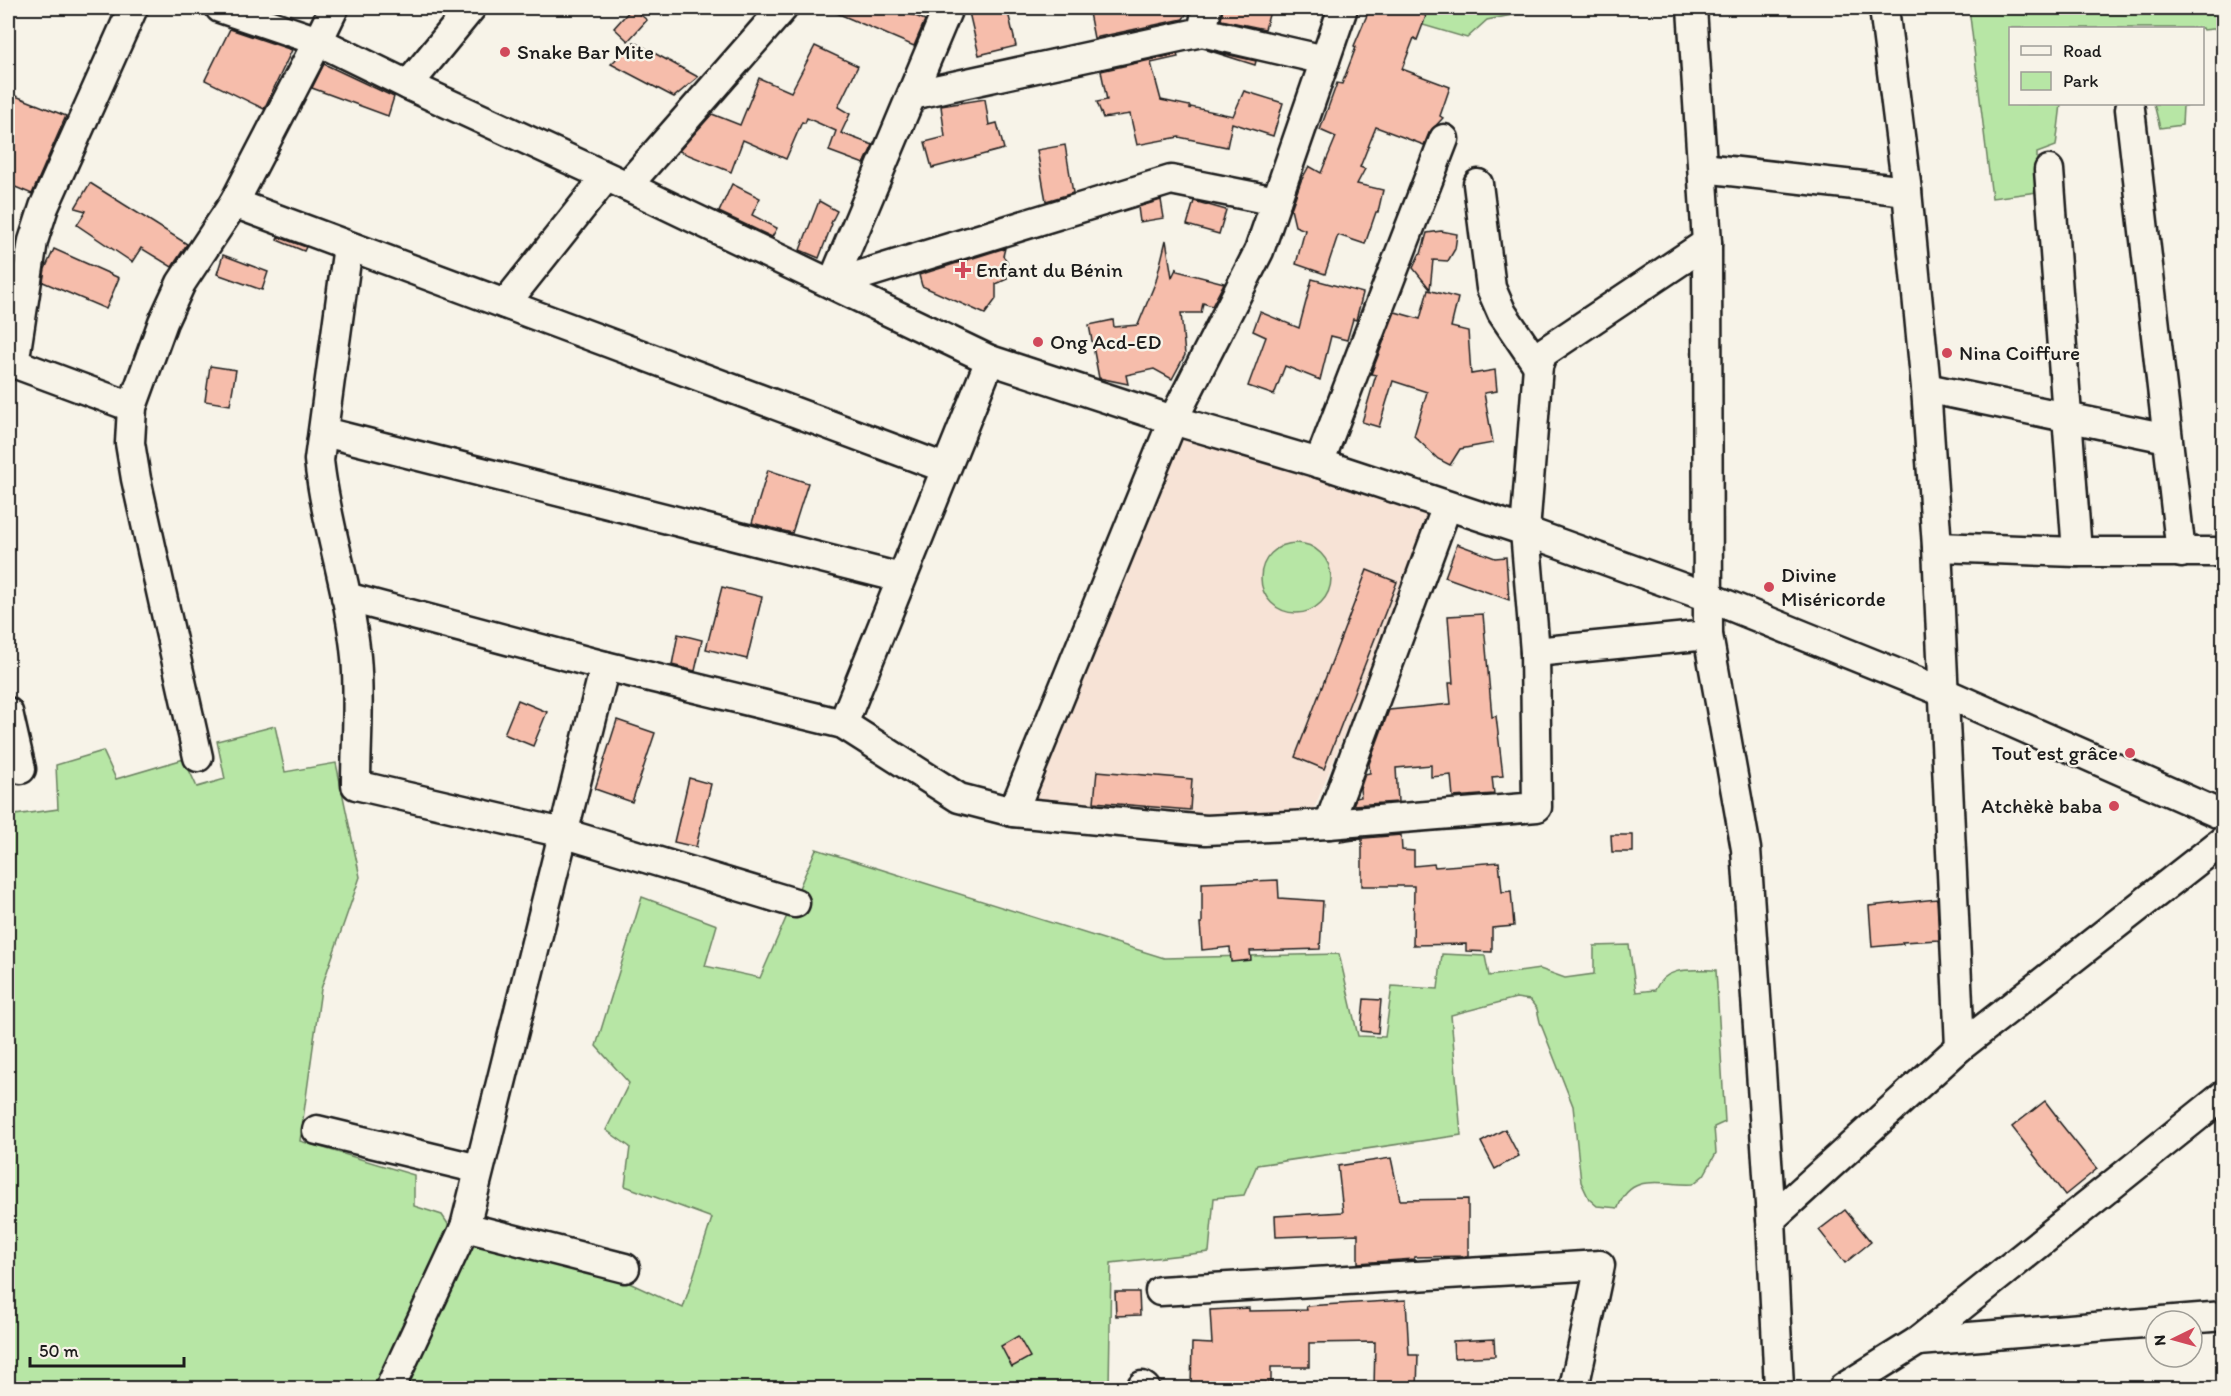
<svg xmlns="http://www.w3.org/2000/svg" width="2231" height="1396" font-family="Itim,sans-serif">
<rect width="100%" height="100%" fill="#f7f3e8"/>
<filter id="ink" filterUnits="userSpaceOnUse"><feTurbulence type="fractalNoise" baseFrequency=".0167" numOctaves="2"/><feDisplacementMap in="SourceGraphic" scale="12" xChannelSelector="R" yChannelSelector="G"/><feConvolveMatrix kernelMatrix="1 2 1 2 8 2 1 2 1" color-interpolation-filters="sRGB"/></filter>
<g filter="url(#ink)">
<!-- built -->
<path fill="#f7e3d6" d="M1187,422L1437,503L1314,809L1241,817L1031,800Z"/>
<!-- green -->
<g fill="#b7e6a5" stroke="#6a8160" stroke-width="1.5">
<path d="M1427,8H1538L1537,10L1487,20L1467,38L1423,25Z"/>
<path d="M1969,8H2223V28L2203,30L2202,28H2010V104H2061L2056,146L2037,153V192L1992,198Z"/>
<path d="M2154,104H2194V105L2183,106L2182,125L2160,128Z"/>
<circle cx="1296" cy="578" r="35"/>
<path d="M275,726L285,772L336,763L360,877L321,989L300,1141L414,1175V1206L442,1215L454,1233L625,1281L683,1308L712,1218L625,1186L630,1147L606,1130L629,1083L596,1046L642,897L717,925L705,966L760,978L816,849L1164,958L1339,954L1358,1036L1385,1037L1392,986L1438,989L1442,954L1485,956L1489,976L1540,969L1565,978L1594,974V946L1629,945L1636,992L1655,990C1666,965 1692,970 1716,970L1725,1122L1714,1127L1716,1153L1704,1175L1693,1184C1665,1186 1631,1170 1618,1208L1597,1206L1589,1199L1581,1182L1573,1106L1540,1022L1537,1009L1530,1000L1516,998L1451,1015L1461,1135L1257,1165L1244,1195L1214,1198L1209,1252L1111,1263L1109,1388H8V816L58,809L56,765L103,751L116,779L184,759L197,787L225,779L217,741Z"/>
</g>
<!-- building -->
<g fill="#f6bdab" stroke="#1c1c1c" stroke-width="1.5">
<path d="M632,8L647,20L628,41L614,28Z"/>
<path d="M825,8H896L925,20L914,46Z"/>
<path d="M968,8H1007L1016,46L979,55Z"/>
<path d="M1088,8H1190L1183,19L1094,38Z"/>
<path d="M1223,8H1271L1265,29L1221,20Z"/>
<path d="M1370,8H1405L1426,16L1417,40L1414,38L1402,69L1450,87L1440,116L1443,118L1429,133L1424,145L1376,127L1360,167L1365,169L1357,184L1383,190L1378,212H1376L1365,244L1338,235L1325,274L1296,264L1305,230L1295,226L1291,209L1301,181L1309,166L1321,173L1336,137L1320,130L1337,83L1342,84L1356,47L1354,46Z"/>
<path d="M230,29L292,50L264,109L205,80Z"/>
<path d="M634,42L698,77L674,97L611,64Z"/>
<path d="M815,46L858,66L838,107L850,114L841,133L873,145L864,164L829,151L836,131L807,118L805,123L802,122L786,159L743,140L731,172L679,151L712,114L740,125L759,78L791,92Z"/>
<path d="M1207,50L1256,61L1255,65Z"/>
<path d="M1177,54L1178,57L1151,63L1161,100L1190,106V109L1191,107L1233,116L1244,91L1283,103L1273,136L1232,123L1227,147L1179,137L1137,145L1130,114L1103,118L1097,102L1107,100L1101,71Z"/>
<path d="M324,64L394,97L388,116L312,88Z"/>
<path d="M8,93L66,116L32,194L8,184Z"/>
<path d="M985,99L989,125L997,123L1004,149L932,168L925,142L945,137L941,106Z"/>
<path d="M1065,145L1073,193L1046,201L1037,150Z"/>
<path d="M90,183L187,244L172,267L141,248L132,262L77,225L86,211L75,208Z"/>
<path d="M732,184L760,198L752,215L777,228L772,237L719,212Z"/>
<path d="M1161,200L1164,218L1140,222L1138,207Z"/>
<path d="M819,201L837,211L831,223L832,224L819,258L800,250Z"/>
<path d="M1194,201L1226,210L1219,234L1187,225Z"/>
<path d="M1441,231L1457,234L1455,249L1448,261L1433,260L1430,289L1413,268L1419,255L1421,254L1427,233Z"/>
<path d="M278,237L306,247L304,251L277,240Z"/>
<path d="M1166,240L1172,277L1177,267V271L1224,283L1212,306L1203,303L1201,313H1181L1185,355L1172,379L1154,369L1126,375L1128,384L1099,378L1089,325L1113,320L1114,327L1138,325L1156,281Z"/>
<path d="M1005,248L1003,256L1007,261V279L996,284V299L985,314L922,286L919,275Z"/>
<path d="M54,249L119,278L106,309L43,282L45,269Z"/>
<path d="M223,255L268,272L262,290L217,274Z"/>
<path d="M1312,279L1363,293L1356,320L1353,319L1347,340L1331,336L1320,380L1285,366L1274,395L1248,386L1266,337L1253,331L1260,312L1299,328Z"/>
<path d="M1428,290L1458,298L1451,327L1468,331L1471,374L1495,370L1497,391L1484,393L1493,443L1460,449L1450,465L1438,459L1414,436L1427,392L1393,381L1379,427L1362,422L1376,375L1371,374L1395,312L1420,319Z"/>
<path d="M210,366L236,370L230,405L205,401Z"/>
<path d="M768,470L808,483L792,533L752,523Z"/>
<path d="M1457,544L1495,558L1506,557L1509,600L1445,577Z"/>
<path d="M1367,570L1397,582L1324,769L1295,757Z"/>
<path d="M722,587L762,597L747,659L706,649Z"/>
<path d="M1483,614L1492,717L1496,716L1503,776L1492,777L1494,794L1453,797L1451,775L1431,777V765L1396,768L1398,802L1353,805L1356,798L1361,797L1360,789L1365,774L1370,773L1369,764L1389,710L1451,704L1449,683H1453L1448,616Z"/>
<path d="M678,634L702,640L695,671L672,665Z"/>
<path d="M518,700L547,712L533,746L504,734Z"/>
<path d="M617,720L655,733L632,802L595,789Z"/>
<path d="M1097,771L1192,779L1190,810L1094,802Z"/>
<path d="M689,778L711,784L696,847L674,842Z"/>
<path d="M1401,835L1402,850L1414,851V866L1434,864L1435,867L1499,862L1502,892L1511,891L1514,926L1492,928V952L1466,951V944L1413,945L1414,886H1362V839L1340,842L1341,840Z"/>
<path d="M1611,835H1633V852H1612Z"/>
<path d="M1278,880L1279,898L1323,901L1320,949L1250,951L1251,960L1231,962L1230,947L1202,950L1200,923H1202V883Z"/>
<path d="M1937,899L1939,940L1902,942L1903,944L1872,947L1869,906Z"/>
<path d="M1364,999L1381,1000L1378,1033L1361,1031Z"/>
<path d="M2045,1101L2058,1118L2057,1119L2097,1169L2065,1195L2012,1127Z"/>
<path d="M1505,1129L1519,1156L1495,1169L1481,1142Z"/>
<path d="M1391,1158L1400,1200L1468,1199V1256L1414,1257V1259L1358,1263V1234L1276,1237L1275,1216L1343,1212L1338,1166Z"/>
<path d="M1845,1210L1871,1242L1845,1263L1819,1230Z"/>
<path d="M1115,1292H1139L1140,1315L1116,1316Z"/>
<path d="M1406,1300L1409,1355H1418L1417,1389H1374L1375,1342L1309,1343V1367H1271V1383H1249V1389H1191L1192,1343L1212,1344L1210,1310L1249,1308V1311L1307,1310L1306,1306Z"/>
<path d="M1018,1336L1030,1357L1012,1367L1001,1346Z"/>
<path d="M1494,1339L1495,1356L1454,1358L1453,1341Z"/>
</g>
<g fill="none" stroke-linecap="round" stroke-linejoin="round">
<defs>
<g id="minor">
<path d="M220,8L318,41L408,85L627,186L990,360L1173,420L1319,463L1525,531L1708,597L1943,692L2224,816"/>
<path d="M1692,8L1707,243L1708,635L1746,849L1771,1219L1779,1388"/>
<path d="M1884,8L1907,191L1926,388L1937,547L1960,1047"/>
<path d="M1202,32L1207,8"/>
<path d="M408,85L471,8"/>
<path d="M912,95L1202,32L1325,60"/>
<path d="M2130,109L2181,553"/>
<path d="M1703,168L1907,191"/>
<path d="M2049,170L2077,552"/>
<path d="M1478,184L1491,288L1502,313L1538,366"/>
<path d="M627,186L783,8"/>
<path d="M234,203L945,468"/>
<path d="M348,246L319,460C326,527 350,591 356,657C360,699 356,743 356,785L563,833L795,903"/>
<path d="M832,284L1171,180L1276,201"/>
<path d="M832,284L948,8"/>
<path d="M505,304L606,177"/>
<path d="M8,361L132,407"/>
<path d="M14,364L33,241L44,207L133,8"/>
<path d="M1926,388L2167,438"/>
<path d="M324,432L901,578"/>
<path d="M1319,463L1444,139"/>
<path d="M1937,547L2077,552H2224"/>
<path d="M346,597L605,666L843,724L959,798L1013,812L1206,830L1329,824L1537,807L1535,652L1525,531L1538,366L1543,353L1707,243"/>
<path d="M1535,652L1708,635"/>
<path d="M8,712L21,769"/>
<path d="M843,724L990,360"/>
<path d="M198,757L136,479L130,443L132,407L163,322L181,283L234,203L318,41L334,8"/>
<path d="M1013,812L1173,420L1259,251L1343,8"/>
<path d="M1329,824L1447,506"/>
<path d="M317,1130L479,1169"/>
<path d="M1771,1219L1960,1047L2224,840"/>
<path d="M465,1227L625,1268"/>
<path d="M1160,1291L1600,1265L1574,1388"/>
<path d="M2162,1321L2224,1316"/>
<path d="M1918,1341L2156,1322"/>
<path d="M1142,1386L1145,1388"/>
<path d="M390,1388L465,1227L605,666"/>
<path d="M1843,1388L1918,1341L2224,1095"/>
</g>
</defs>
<!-- minor casing -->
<use href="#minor" stroke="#1c1c1c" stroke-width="33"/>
<!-- minor -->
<use href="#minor" stroke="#f7f3e8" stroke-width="28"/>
</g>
</g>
<!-- markers -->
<g fill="#d1495b" stroke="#f7f3e8" stroke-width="2">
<circle cx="505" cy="52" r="6"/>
<path d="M960 261h6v6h6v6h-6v6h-6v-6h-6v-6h6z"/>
<circle cx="1038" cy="342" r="6"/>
<circle cx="1947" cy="353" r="6"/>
<circle cx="1769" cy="587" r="6"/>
<circle cx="2130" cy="753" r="6"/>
<circle cx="2114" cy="806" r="6"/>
</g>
<g text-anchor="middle" stroke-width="5" stroke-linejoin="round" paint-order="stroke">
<!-- poi labels -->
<g font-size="21" fill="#1c1c1c" stroke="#f7f3e8" text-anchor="start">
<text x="517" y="59">Snake Bar Mite</text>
<text x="976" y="277">Enfant du Bénin</text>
<text x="1050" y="349">Ong Acd-ED</text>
<text x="1959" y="360">Nina Coiffure</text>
<text x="1781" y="582">Divine<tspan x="1781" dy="24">Miséricorde</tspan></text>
<text x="2118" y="760" text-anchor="end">Tout est grâce</text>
<text x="2102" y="813" text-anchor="end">Atchèkè baba</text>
</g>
</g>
<!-- margin -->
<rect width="2231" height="1396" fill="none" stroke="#f7f3e8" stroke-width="30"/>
<rect x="15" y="15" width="2201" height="1366" fill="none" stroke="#1c1c1c" stroke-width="2" filter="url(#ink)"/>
<!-- legend -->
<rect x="2009" y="27" width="195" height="78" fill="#f7f3e8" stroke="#9f9d96" stroke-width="1.5"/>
<rect x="2021" y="46" width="30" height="9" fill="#f7f3e8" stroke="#9f9d96" stroke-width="1.5"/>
<text x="2063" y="57" font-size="18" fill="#1c1c1c">Road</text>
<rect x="2021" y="72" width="30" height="18" fill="#b7e6a5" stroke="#9f9d96" stroke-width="1.5"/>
<text x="2063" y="87" font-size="18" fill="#1c1c1c">Park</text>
<!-- north arrow -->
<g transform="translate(2174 1339) rotate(265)"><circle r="28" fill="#f7f3e8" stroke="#9f9d96" stroke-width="1.5"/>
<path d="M0-4.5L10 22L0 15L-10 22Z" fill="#d1495b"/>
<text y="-9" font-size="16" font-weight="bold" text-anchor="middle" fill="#1c1c1c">N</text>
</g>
<!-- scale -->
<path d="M30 1357v9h154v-9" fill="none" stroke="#1c1c1c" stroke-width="3"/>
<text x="39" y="1357" font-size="18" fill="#1c1c1c" stroke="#f7f3e8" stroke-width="4.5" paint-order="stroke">50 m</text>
</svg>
